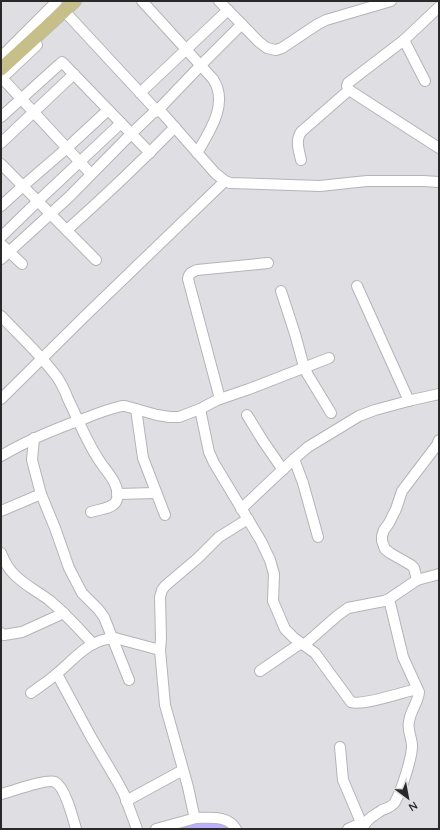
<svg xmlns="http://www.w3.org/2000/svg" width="440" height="830" font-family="Quicksand,sans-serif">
<rect width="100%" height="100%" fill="#dfdee2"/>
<!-- water -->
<path fill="#bcaffd" d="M218,816L238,829H162Z"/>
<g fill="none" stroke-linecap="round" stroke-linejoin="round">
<defs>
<g id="minor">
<path d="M142,1L213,79C229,103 210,131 197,153"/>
<path d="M219,1L259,42L267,48L276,50L282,48L318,24L326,20L391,1"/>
<path d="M439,7L404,40L348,83L347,86L349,90L439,148"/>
<path d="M68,15L157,111L201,65L242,24"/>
<path d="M404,40L425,81"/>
<path d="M1,57L57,1"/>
<path d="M2,78L91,174"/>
<path d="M1,79L37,45"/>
<path d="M140,93L228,10"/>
<path d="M1,117L62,62L150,153"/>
<path d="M1,143L74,74"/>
<path d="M301,160C299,150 295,141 301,132L349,90"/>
<path d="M1,164L96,260"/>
<path d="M1,206L23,186L67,148L108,110"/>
<path d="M67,230C104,197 140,163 175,127"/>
<path d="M1,237L38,201L121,123"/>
<path d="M1,244L22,264"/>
<path d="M1,259L69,197L131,134L153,113L157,111H160L164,115L215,173L225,181L230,183L320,186L367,181H423L439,182"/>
<path d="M357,286L409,401"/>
<path d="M281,291L295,334L304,367L308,375L331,413"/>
<path d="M1,316C20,336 41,355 57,377C61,383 65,391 68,399C79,421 88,446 103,466C110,475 120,487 117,499C115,509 99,509 91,512"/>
<path d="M1,399L86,315L225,181"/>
<path d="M220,399L188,279C189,273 192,272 197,270L268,263"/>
<path d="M136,409L143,458L165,515"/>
<path d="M200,409L209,452L214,463L261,541L270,560L274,574L273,601L285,629L294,638L315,653L351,702C363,706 403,692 417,689"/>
<path d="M247,415L263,441L283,470"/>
<path d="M34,438L32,460L41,494L55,528L69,568L82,593L98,609L104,617L129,680"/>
<path d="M1,456C28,440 57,428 86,418C98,413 109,409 122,406H125L157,415L170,417H179L200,409L217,400L249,389L329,358"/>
<path d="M294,459L303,483L318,537"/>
<path d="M117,494L156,493"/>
<path d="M241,509L294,459L308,447L359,416L375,410L412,400L439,394"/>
<path d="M1,511L41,494"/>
<path d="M1,553C4,560 7,567 12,572C22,584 37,591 49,600C65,613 79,629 93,644"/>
<path d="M417,580L414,568L411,565L390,553L385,549L382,541V536L384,530L389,523L396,509L402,491L437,445L439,440"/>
<path d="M1,633L4,635L22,632L64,613"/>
<path d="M304,645L337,616L348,608L384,601L389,599L417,580L439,574"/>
<path d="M260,671L301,643"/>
<path d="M57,674L91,737L117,781L124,794L137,829"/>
<path d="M31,693C39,687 47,682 54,676C74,660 88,639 115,638L160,650"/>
<path d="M340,747L343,780L363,827"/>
<path d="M1,794C10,792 48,778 55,782C65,787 73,818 76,829"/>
<path d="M126,801L183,770"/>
<path d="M156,829L196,818"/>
<path d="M236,829C228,815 210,818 196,818L194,815L188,787L174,737L165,705L160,650L161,639L160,597L162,590L165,586L198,558L219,537L248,519"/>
<path d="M348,829L361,823"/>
<path d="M363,829C364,820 375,815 382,810C387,808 392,807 395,802C401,792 412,758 412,746C412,738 407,730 409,722C410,711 418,703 419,692L403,657L389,599"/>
</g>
<path id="major" d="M1,69L75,1"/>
</defs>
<!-- minor casing -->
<use href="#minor" stroke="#b4b4b8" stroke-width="12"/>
<!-- major casing -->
<use href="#major" stroke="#bbb" stroke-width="14"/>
<!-- minor -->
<use href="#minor" stroke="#fff" stroke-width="10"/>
<!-- major -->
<use href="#major" stroke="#c7bf89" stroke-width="13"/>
</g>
<!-- border -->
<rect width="440" height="830" fill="none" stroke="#29292a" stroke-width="4"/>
<!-- north arrow -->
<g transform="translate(408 798) rotate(148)" stroke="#dfdee2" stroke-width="3" paint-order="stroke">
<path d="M0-3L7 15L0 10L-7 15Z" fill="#29292a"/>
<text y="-6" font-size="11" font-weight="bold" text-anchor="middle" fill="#29292a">N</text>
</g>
</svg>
